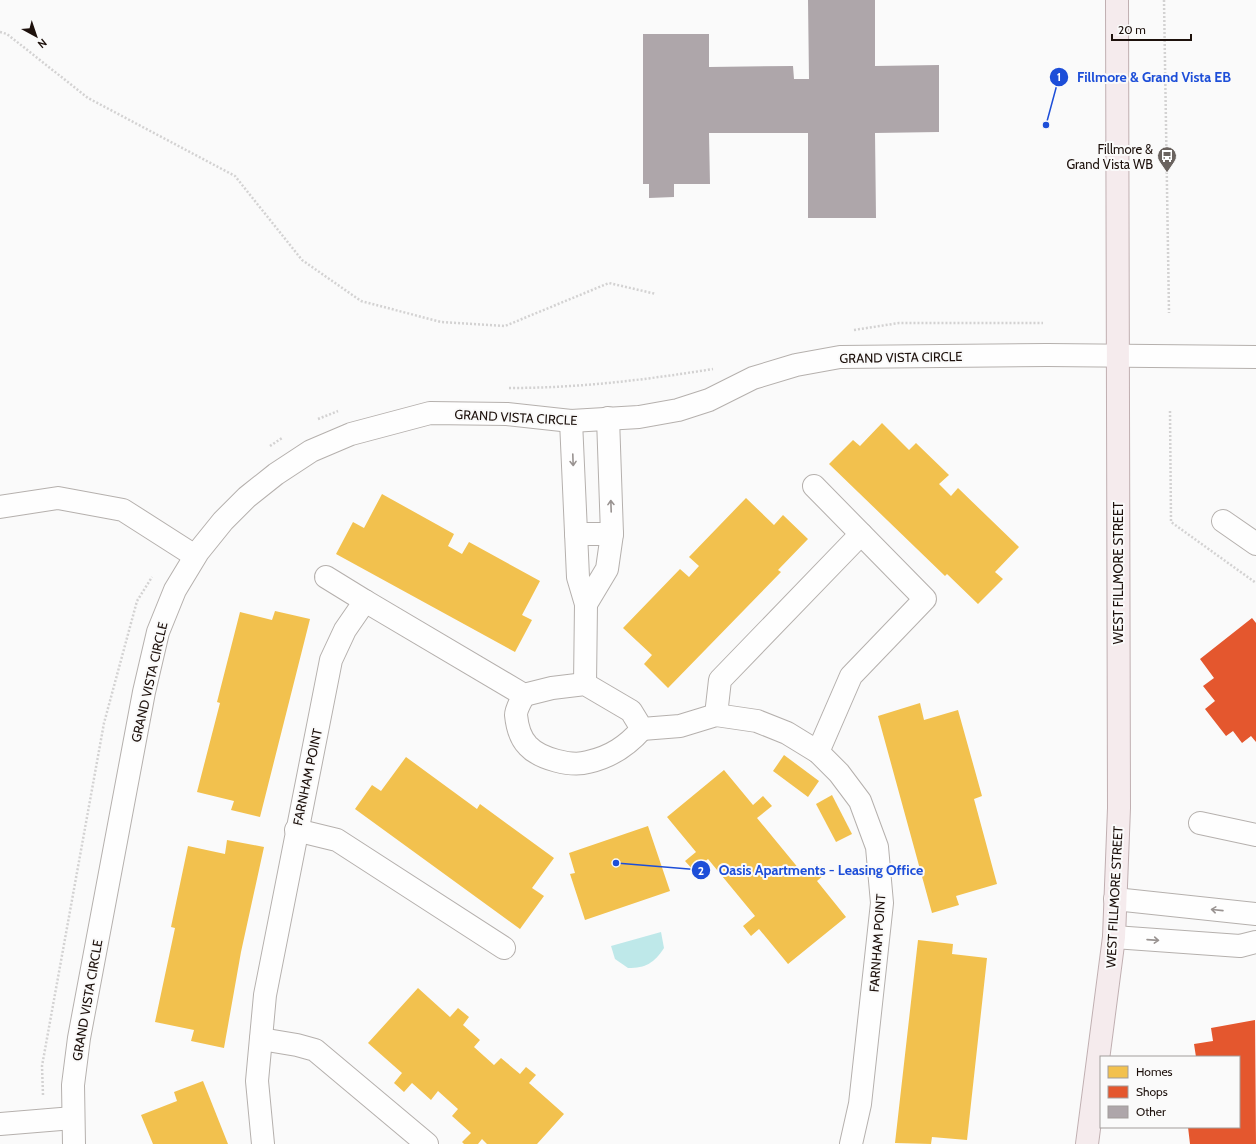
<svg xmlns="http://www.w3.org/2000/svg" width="1256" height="1144" font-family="Cabin,sans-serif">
<rect width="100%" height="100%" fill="#fafafa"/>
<!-- water -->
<path fill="#bee8e9" d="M661,932L664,948C654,963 646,968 628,968L615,959L611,946Z"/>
<!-- homes -->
<g fill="#f2c14e">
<path d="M882,423L909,450L916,443L949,475L939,484L951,496L958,488L1019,547L995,572L1003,579L978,604L947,574L945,576L829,464L853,440L860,446Z"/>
<path d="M382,494L454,534L448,546L462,554L469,542L540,581L522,615L532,620L515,652L336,554L353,522L364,528Z"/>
<path d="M746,498L774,525L783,515L808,539L778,570L781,572L668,688L644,664L652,655L623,628L680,569L689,577L699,566L689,557Z"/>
<path d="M275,611L310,619L260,817L231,810L234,801L197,792L220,703L217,702L240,612L272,620Z"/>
<path d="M920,703L924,720L958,710L982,796L974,799L997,884L956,896L959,905L932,913L878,716Z"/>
<path d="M784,755L819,781L808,797L773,771Z"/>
<path d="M406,757L477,809L480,804L554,858L532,888L544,896L520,929L355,809L372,785L381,791Z"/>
<path d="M724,770L753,805L763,796L772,806L757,818L804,875L817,864L825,874L817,881L846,917L788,964L759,929L751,936L743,926L755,916L708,859L694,871L685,861L696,852L667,817Z"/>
<path d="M832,795L852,834L836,842L816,804Z"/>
<path d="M648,826L670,891L585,920L570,874L575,873L569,853Z"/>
<path d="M227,840L264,847L241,952L224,1048L191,1041L194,1030L155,1022L175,928L171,927L188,846L225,854Z"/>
<path d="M918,940L953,944L952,954L987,958L967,1140L932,1137L931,1144L895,1143Z"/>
<path d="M418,988L450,1017L458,1008L469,1017L463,1025L480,1040L474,1047L494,1065L501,1058L520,1074L526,1067L536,1075L529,1083L564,1114L537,1144H487L482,1139L478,1144H464L462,1142L471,1133L452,1116L458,1109L438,1091L431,1100L412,1083L404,1092L394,1083L402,1073L368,1043Z"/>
<path d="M203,1081L228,1144H153L141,1115L177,1101L174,1092Z"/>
</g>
<!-- shops -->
<g fill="#e4572e">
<path d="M1252,618L1256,623V742L1251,736L1242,743L1233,731L1226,736L1205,709L1215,701L1203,686L1214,678L1200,659Z"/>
<path d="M1255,1020L1256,1144H1190L1188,1127H1239V1057H1196L1194,1044L1213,1041L1211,1028Z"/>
</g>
<!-- building -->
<path fill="#aea6aa" d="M808,0H875V66L939,65V132L875,133L876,218H808V133H709L710,184H674V197L649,198V184H643V34H709V67L793,66L794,79H809Z"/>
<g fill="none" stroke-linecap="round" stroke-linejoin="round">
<defs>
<g id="minor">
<path d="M571,421L578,577L586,604L585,684"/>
<path d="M814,486L925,599L851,676L818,752"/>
<path d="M0,507L58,498L123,510L195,556"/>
<path d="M1223,521L1256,544"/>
<path d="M576,534H612"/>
<path d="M326,577L365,601"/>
<path d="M586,604L607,569L612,534L608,418"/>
<path d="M524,695C521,701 516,709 516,715C517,725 520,738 528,746C540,759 572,767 588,762C611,757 627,746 642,729"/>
<path d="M716,715L720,680L861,534"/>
<path d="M1200,823L1256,835"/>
<path d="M296,830L337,840L504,948"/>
<path d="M1115,899L1256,914"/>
<path d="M1114,937L1240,946L1256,942"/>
<path d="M261,1039L297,1045L315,1050L427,1144"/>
<path d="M0,1124L73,1118"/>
<path d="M74,1144L73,1085L79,1038L144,692L158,632L175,590L198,552L223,521L247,497L276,474L311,451L351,434L430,413L507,414L571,421L639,417L678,410L709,400L753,378L796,365L840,357L1047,355L1256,357"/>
<path d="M263,1144L257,1081L265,995L331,660L345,630L365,601L524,695L552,688L585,684L631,711L642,729L680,726L716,715L757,721L787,733L818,752L839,773L860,801L877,847L882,903L860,1104L851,1144"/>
</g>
<path id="major" d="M1087,1144L1114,937L1119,808L1117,0"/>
</defs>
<!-- minor casing -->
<use href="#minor" stroke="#b5b0ad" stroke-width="24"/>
<!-- major casing -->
<use href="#major" stroke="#c0afb1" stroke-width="24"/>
<!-- path -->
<g stroke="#d3d2d2" stroke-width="2.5" stroke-dasharray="2 2" stroke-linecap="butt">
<path d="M1164,0L1169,313"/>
<path d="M0,32L7,34L88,98L235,176L302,260L361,301L441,322L505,326L609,283L656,294"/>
<path d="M854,330L899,323H1043"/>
<path d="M509,388C580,388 644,380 713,369"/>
<path d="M1170,411L1171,522L1256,583"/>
<path d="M318,419L338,411"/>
<path d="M270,446L282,438"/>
<path d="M43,1095L42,1066L104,723L137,601L152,577"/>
</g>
<!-- minor -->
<use href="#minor" stroke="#fefefe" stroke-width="22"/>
<!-- major -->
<use href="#major" stroke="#f5ebed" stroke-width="22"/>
</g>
<!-- one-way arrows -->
<defs><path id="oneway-shaft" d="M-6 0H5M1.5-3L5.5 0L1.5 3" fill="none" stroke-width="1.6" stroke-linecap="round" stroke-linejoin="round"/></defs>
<g stroke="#999391">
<use href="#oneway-shaft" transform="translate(573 460) rotate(88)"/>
<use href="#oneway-shaft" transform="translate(611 506) rotate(-92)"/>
<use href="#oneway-shaft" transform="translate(1217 910) rotate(-174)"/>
<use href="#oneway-shaft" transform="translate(1153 940) rotate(4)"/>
</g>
<!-- icons -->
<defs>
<symbol id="bus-pin" viewBox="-11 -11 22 30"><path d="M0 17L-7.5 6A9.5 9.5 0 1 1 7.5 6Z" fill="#6a635f" stroke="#fafafa"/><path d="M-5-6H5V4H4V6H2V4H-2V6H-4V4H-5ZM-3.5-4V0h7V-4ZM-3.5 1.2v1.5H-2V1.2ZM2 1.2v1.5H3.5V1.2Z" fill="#fff"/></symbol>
</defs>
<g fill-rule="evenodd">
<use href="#bus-pin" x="1156" y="145" width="22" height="30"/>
</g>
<g text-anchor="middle" stroke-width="4" stroke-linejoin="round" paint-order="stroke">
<!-- poi labels -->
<g font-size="13" fill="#1d110c" stroke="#fafafa" text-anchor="end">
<text x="1153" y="154">Fillmore &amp;<tspan x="1153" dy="15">Grand Vista WB</tspan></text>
</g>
<!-- street labels -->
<g font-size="13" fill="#1d110c" stroke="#fafafa">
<text transform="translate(901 357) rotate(-1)" y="5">GRAND VISTA CIRCLE</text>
<text transform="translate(516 417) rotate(3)" y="5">GRAND VISTA CIRCLE</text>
<text transform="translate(1118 573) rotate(-90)" y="5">WEST FILLMORE STREET</text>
<text transform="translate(149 682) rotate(-77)" y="5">GRAND VISTA CIRCLE</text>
<text transform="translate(307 777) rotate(-78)" y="5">FARNHAM POINT</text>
<text transform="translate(1114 897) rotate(-87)" y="5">WEST FILLMORE STREET</text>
<text transform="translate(877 943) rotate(-86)" y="5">FARNHAM POINT</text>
<text transform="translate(87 1000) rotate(-80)" y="5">GRAND VISTA CIRCLE</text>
</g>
</g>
<!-- callouts -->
<path fill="none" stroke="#1d4ed8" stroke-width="1.5" d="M1046 125L1059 77M616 863L701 870"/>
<g fill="#1d4ed8" stroke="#fafafa" stroke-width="1.5">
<circle cx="1046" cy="125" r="4"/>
<circle cx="616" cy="863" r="4"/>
<circle cx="1059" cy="77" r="10"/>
<circle cx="701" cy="870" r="10"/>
</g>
<g font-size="12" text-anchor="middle" font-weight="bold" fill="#fff">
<text x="1059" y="81">1</text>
<text x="701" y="875">2</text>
</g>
<g font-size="14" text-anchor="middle" font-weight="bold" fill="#1d4ed8" stroke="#fafafa" stroke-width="4" stroke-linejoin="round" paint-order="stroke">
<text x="1154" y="82">Fillmore &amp; Grand Vista EB</text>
<text x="821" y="875">Oasis Apartments - Leasing Office</text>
</g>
<!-- legend -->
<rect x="1100" y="1056" width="140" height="72" fill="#fafafa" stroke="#a29d9b"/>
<rect x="1108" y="1066" width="20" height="12" fill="#f2c14e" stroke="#a29d9b"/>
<text x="1136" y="1076" font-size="12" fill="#1d110c">Homes</text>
<rect x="1108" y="1086" width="20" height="12" fill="#e4572e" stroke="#a29d9b"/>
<text x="1136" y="1096" font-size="12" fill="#1d110c">Shops</text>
<rect x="1108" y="1106" width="20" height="12" fill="#aea6aa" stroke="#a29d9b"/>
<text x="1136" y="1116" font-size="12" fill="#1d110c">Other</text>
<!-- north arrow -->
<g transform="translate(36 36) rotate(140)" stroke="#fafafa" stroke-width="3" paint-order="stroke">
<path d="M0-3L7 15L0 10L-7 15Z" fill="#1d110c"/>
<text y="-6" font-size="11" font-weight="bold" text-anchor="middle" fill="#1d110c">N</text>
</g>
<!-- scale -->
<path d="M1112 34v6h79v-6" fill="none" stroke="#1d110c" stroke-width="2"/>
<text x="1118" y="34" font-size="12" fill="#1d110c" stroke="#fafafa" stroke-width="3" paint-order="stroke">20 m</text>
</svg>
